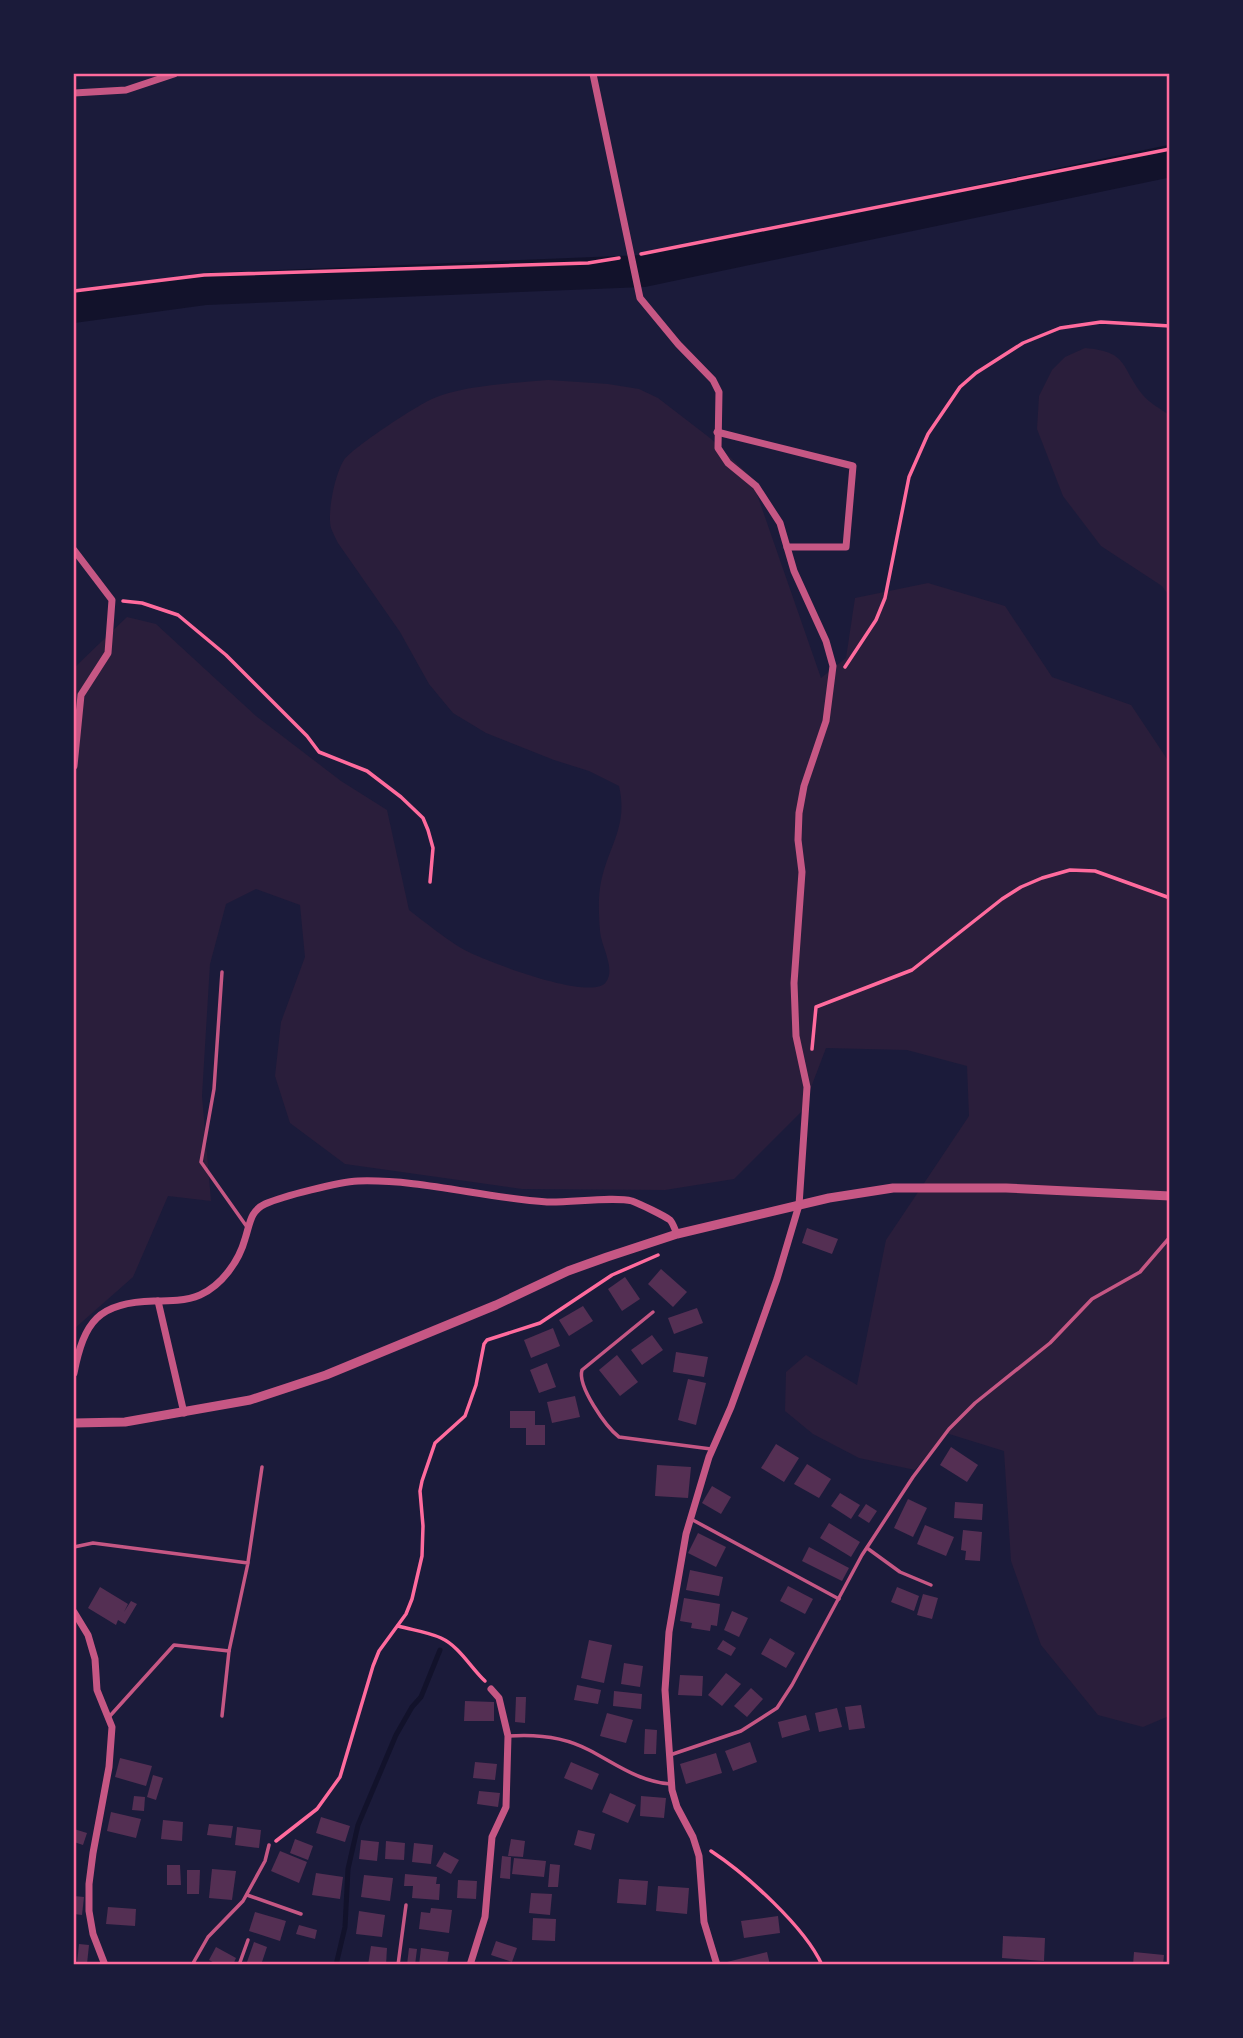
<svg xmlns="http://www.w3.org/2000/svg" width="1243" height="2038" font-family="'Nunito Sans',sans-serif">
<rect width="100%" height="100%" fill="#1b1b3a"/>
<!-- green -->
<g fill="#2a1e3b">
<path d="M1085,348C1128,352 1120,365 1142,394C1149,403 1161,409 1169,415V596L1162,586L1101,546L1063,496L1037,429L1039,396L1052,370L1065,357Z"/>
<path d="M548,380L608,384L639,389L658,398L710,438L751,477L821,678L846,658L855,598L928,583L1005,606L1052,677L1131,705L1169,762V1716L1143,1727L1098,1715L1041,1645L1011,1561L1004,1451L946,1433L915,1470L859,1458L813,1434L785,1411L786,1372L806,1355L857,1385L886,1240L969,1116L967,1066L907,1050L826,1048L802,1111L734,1179L665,1190L522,1189L345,1164L290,1123L275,1076L281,1022L305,957L300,905L256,889L226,904L210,964L202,1096L211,1201L168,1196L133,1277L74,1329V668L127,617L156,624L256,716L341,781L387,810L409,910C426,923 443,937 461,948C479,959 593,1003 606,982C616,969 601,946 600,931C599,917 598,902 600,888C606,848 629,829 619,786L589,771L554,760L486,733L453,713L429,684L400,632L338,543C336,539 333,533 331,528C327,513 335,474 344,460C352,448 416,406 432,399C462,385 515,383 548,380Z"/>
</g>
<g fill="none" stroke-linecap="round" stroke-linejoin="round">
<!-- stream -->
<path stroke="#12122b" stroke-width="5" d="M336,1965L345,1927L348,1869L358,1825L396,1735L412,1707L421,1697L440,1650"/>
<!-- river -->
<path stroke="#12122b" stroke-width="32" d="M74,307L206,289L643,271L1170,161"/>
</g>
<!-- building -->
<g fill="#542f53">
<path d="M807,1228L838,1239L832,1254L802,1243Z"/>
<path d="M661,1269L687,1292L673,1307L648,1284Z"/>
<path d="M625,1277L640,1299L622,1311L608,1289Z"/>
<path d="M583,1306L593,1321L569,1336L559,1320Z"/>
<path d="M697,1308L703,1323L674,1334L668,1318Z"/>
<path d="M553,1328L560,1346L531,1358L524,1340Z"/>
<path d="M652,1335L663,1350L642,1365L631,1350Z"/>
<path d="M676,1352L708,1357L704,1377L673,1372Z"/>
<path d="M617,1355L638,1382L620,1396L599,1370Z"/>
<path d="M547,1363L556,1387L539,1393L530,1370Z"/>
<path d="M688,1379L706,1383L696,1425L678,1420Z"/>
<path d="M575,1396L580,1417L552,1423L547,1402Z"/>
<path d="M510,1411H535V1425H545V1445H526V1428H510Z"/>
<path d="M776,1444L799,1458L784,1482L761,1468Z"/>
<path d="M951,1447L978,1465L967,1482L940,1465Z"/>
<path d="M807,1464L831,1479L819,1498L794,1484Z"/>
<path d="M657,1465L691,1467L688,1498L655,1496Z"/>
<path d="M712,1486L731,1497L721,1514L702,1503Z"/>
<path d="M840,1493L860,1505L851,1519L831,1506Z"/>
<path d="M908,1499L927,1508L913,1537L894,1528Z"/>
<path d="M955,1502L983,1504L982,1520L954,1518Z"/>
<path d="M866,1504L877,1511L869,1523L858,1516Z"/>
<path d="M829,1523L860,1542L851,1557L820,1538Z"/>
<path d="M925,1525L954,1537L946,1556L917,1544Z"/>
<path d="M963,1530L982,1532L980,1561L965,1560L966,1551L961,1550Z"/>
<path d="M698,1533L726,1547L716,1567L688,1553Z"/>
<path d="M809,1547L849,1568L842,1581L802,1561Z"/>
<path d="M690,1570L723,1577L719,1596L686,1590Z"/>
<path d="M788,1586L813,1599L805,1614L780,1601Z"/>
<path d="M100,1587L128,1604L124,1612L131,1601L137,1604L125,1624L118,1620L116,1625L88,1608Z"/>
<path d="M897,1587L919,1596L914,1611L891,1602Z"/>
<path d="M923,1594L938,1598L932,1619L917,1615Z"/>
<path d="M684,1598L720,1604L717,1626L711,1625L710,1631L691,1628L692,1623L680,1621Z"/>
<path d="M732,1611L748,1618L739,1637L724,1630Z"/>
<path d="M770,1638L795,1653L786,1668L761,1654Z"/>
<path d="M589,1640L612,1645L604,1683L581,1678Z"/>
<path d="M723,1640L736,1648L731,1656L717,1649Z"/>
<path d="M624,1663L643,1666L640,1687L621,1684Z"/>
<path d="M726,1673L741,1684L722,1706L708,1695Z"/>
<path d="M680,1675L703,1676L702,1696L678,1695Z"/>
<path d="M577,1685L601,1690L598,1704L574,1700Z"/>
<path d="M751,1688L763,1699L747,1717L734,1706Z"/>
<path d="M614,1691L642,1694L641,1709L613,1706Z"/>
<path d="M516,1697H526L525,1723L515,1722Z"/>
<path d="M465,1701L494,1702V1721H464Z"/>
<path d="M861,1705L865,1728L849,1730L845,1707Z"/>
<path d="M837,1708L842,1727L819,1732L815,1713Z"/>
<path d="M607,1713L633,1720L626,1743L600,1736Z"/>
<path d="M806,1715L810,1730L782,1738L778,1722Z"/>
<path d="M645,1729L657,1730L656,1754H644Z"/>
<path d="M750,1742L757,1762L733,1771L725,1751Z"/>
<path d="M716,1753L722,1773L686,1784L680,1764Z"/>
<path d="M120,1758L152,1766L146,1786L115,1777Z"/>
<path d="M475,1762L497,1764L495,1780L473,1778Z"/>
<path d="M571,1762L599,1774L592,1790L564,1778Z"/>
<path d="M153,1775L163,1778L156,1800L147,1797Z"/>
<path d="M479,1791L500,1793L498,1807L477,1804Z"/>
<path d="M610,1793L636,1805L628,1823L602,1812Z"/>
<path d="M134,1796L145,1797L144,1811L132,1810Z"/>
<path d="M641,1796L666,1798L664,1818L640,1816Z"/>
<path d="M111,1812L141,1819L136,1838L107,1831Z"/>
<path d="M321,1817L350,1826L345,1842L316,1833Z"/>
<path d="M163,1820L183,1822L182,1841L161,1839Z"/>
<path d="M209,1824L233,1826L231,1838L207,1835Z"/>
<path d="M237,1827L261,1830L259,1848L235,1845Z"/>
<path d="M74,1829L87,1833L83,1845L74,1842Z"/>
<path d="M578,1830L595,1834L591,1850L574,1845Z"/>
<path d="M295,1839L313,1846L308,1860L290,1853Z"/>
<path d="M511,1839L525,1841L523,1857L508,1856Z"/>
<path d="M361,1840L379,1842L377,1861L359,1859Z"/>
<path d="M386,1841L405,1843L404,1860L385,1859Z"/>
<path d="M414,1843L433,1845L431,1864L412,1862Z"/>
<path d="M280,1851L307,1862L299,1883L271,1871Z"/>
<path d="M444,1852L459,1860L451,1874L436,1866Z"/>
<path d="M502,1856L511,1857L510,1879L500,1878Z"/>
<path d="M514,1858L546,1861L544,1877L512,1874Z"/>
<path d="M550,1864L560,1865L558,1887H548Z"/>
<path d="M167,1865H180L181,1885H167Z"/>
<path d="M212,1869L236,1871L232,1900L209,1898Z"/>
<path d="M187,1870H200L199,1894H187Z"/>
<path d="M316,1873L343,1877L340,1899L312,1895Z"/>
<path d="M405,1874L437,1877L436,1884H440L439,1900L412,1898L413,1886H404Z"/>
<path d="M364,1875L393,1878L390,1901L361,1897Z"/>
<path d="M619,1879L648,1881L646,1905L617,1903Z"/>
<path d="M458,1880L477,1881L476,1899L457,1898Z"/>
<path d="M658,1886L689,1888L687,1914L656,1911Z"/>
<path d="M531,1893L552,1894L550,1915L529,1913Z"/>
<path d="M74,1896L84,1897L82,1915L74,1914Z"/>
<path d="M108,1907L136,1909L135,1926L106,1924Z"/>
<path d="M431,1908L452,1910L449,1933L419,1929L421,1912L430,1913Z"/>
<path d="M359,1911L385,1915L382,1937L356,1934Z"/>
<path d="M255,1912L286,1921L280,1941L249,1931Z"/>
<path d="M778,1916L780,1933L744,1938L741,1921Z"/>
<path d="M533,1918L556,1919L555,1941L532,1940Z"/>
<path d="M299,1925L317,1930L315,1939L296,1934Z"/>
<path d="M1003,1936L1045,1938L1044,1961L1002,1958Z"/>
<path d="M496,1941L517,1948L512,1962L491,1955Z"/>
<path d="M254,1942L267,1947L261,1965L247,1962Z"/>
<path d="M79,1944L89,1945L87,1964L77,1963Z"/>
<path d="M371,1946L387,1948L386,1965H368Z"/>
<path d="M216,1947L236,1958L233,1965H218L209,1960Z"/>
<path d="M409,1948L417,1949L415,1965H407Z"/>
<path d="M421,1948L449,1952L447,1965H419Z"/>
<path d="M767,1952L770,1965H728L727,1962Z"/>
<path d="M1134,1952L1164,1955L1163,1965H1133Z"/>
</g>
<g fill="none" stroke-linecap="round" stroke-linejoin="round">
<!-- path -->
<g stroke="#ff6b9d" stroke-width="3.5">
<path d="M641,254L1170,149"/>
<path d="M74,291L204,275L588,263L619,258"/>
<path d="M123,601L142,603L178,615L226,655L307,736L319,752L367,771L401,797L423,818L428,830L433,848L430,882"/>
<path d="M845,667L876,620L885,598L909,477L928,434L960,387L976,373L1023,343L1060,328L1101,322L1170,326"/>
<path d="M812,1049L816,1007L912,970L1002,899L1021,887L1042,878L1070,870L1095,871L1170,898"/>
<path d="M398,1626C412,1630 428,1632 441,1638C459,1646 471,1668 485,1681"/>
<path d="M276,1841L317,1809L340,1777L373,1666L379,1651L406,1614L412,1599L422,1556L423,1526L420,1491L422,1481L435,1443L465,1416L476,1385L484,1344L487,1340L540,1323L612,1275L658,1255"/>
<path d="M711,1851C746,1874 805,1927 822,1965"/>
</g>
<!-- service -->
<g stroke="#c65784" stroke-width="3.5">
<path d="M222,972L214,1089L201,1162L247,1227"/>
<path d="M653,1312L582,1370C577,1386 606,1427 619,1437L711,1449"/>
<path d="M691,1519L839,1599"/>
<path d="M74,1547L93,1543L248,1563L229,1651L174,1645L109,1717"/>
<path d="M867,1548L900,1572L931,1585"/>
<path d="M248,1562L262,1467"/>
<path d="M222,1716L229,1651"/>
<path d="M508,1736C535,1734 565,1737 589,1750C616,1764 639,1782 671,1784"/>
<path d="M670,1755L741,1731L777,1708L792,1685L862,1555L913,1477L949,1429L975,1403L1050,1343L1092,1299L1140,1272L1170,1237"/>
<path d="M247,1895L301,1914"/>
<path d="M192,1965L208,1937L243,1901L265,1861L269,1845"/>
<path d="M239,1965L248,1940"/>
<path d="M398,1965L406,1905"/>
</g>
<!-- minor -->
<g stroke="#c65784" stroke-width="7">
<path d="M593,74L640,298L678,344L713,380L719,392L718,448L728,463L756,486L780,523L794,571L826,641L833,666L826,721L804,786L799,813L798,840L802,872L794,983L796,1036L807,1087L799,1205L777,1279L755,1341L731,1407L709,1457L686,1534L669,1632L665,1690L672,1790L677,1807L693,1837L699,1856L704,1922L717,1965"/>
<path d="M74,93L126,90L174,74"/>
<path d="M717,432L853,466L846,547H787"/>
<path d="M74,550L112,600L108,653L81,695L74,766"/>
<path d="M158,1301L184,1413"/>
<path d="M74,1373C84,1322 98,1302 154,1301C169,1301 186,1301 200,1295C222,1285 239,1261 245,1239C250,1224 250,1211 265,1204C283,1196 339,1182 358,1181C421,1179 484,1198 547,1202C569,1203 614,1196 632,1201C640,1204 663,1215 670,1220C673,1223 675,1230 677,1234"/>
<path d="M74,1612L88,1635L95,1659L97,1690L112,1727L109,1767L93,1853L89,1884V1911L93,1934L105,1965"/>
<path d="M470,1965L485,1917L492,1837L506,1807L508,1736L499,1698L491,1689"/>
</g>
<!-- tertiary -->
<path stroke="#c65784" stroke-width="9" d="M74,1423L125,1422L250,1400L326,1375L496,1305L568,1271L607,1257L677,1234L829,1198L893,1188H1006L1170,1196"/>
</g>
<!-- border -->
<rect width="1243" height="2038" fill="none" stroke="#1b1b3a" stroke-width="150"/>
<rect x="75" y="75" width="1093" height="1888" fill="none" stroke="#ff6b9d" stroke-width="2.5"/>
</svg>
